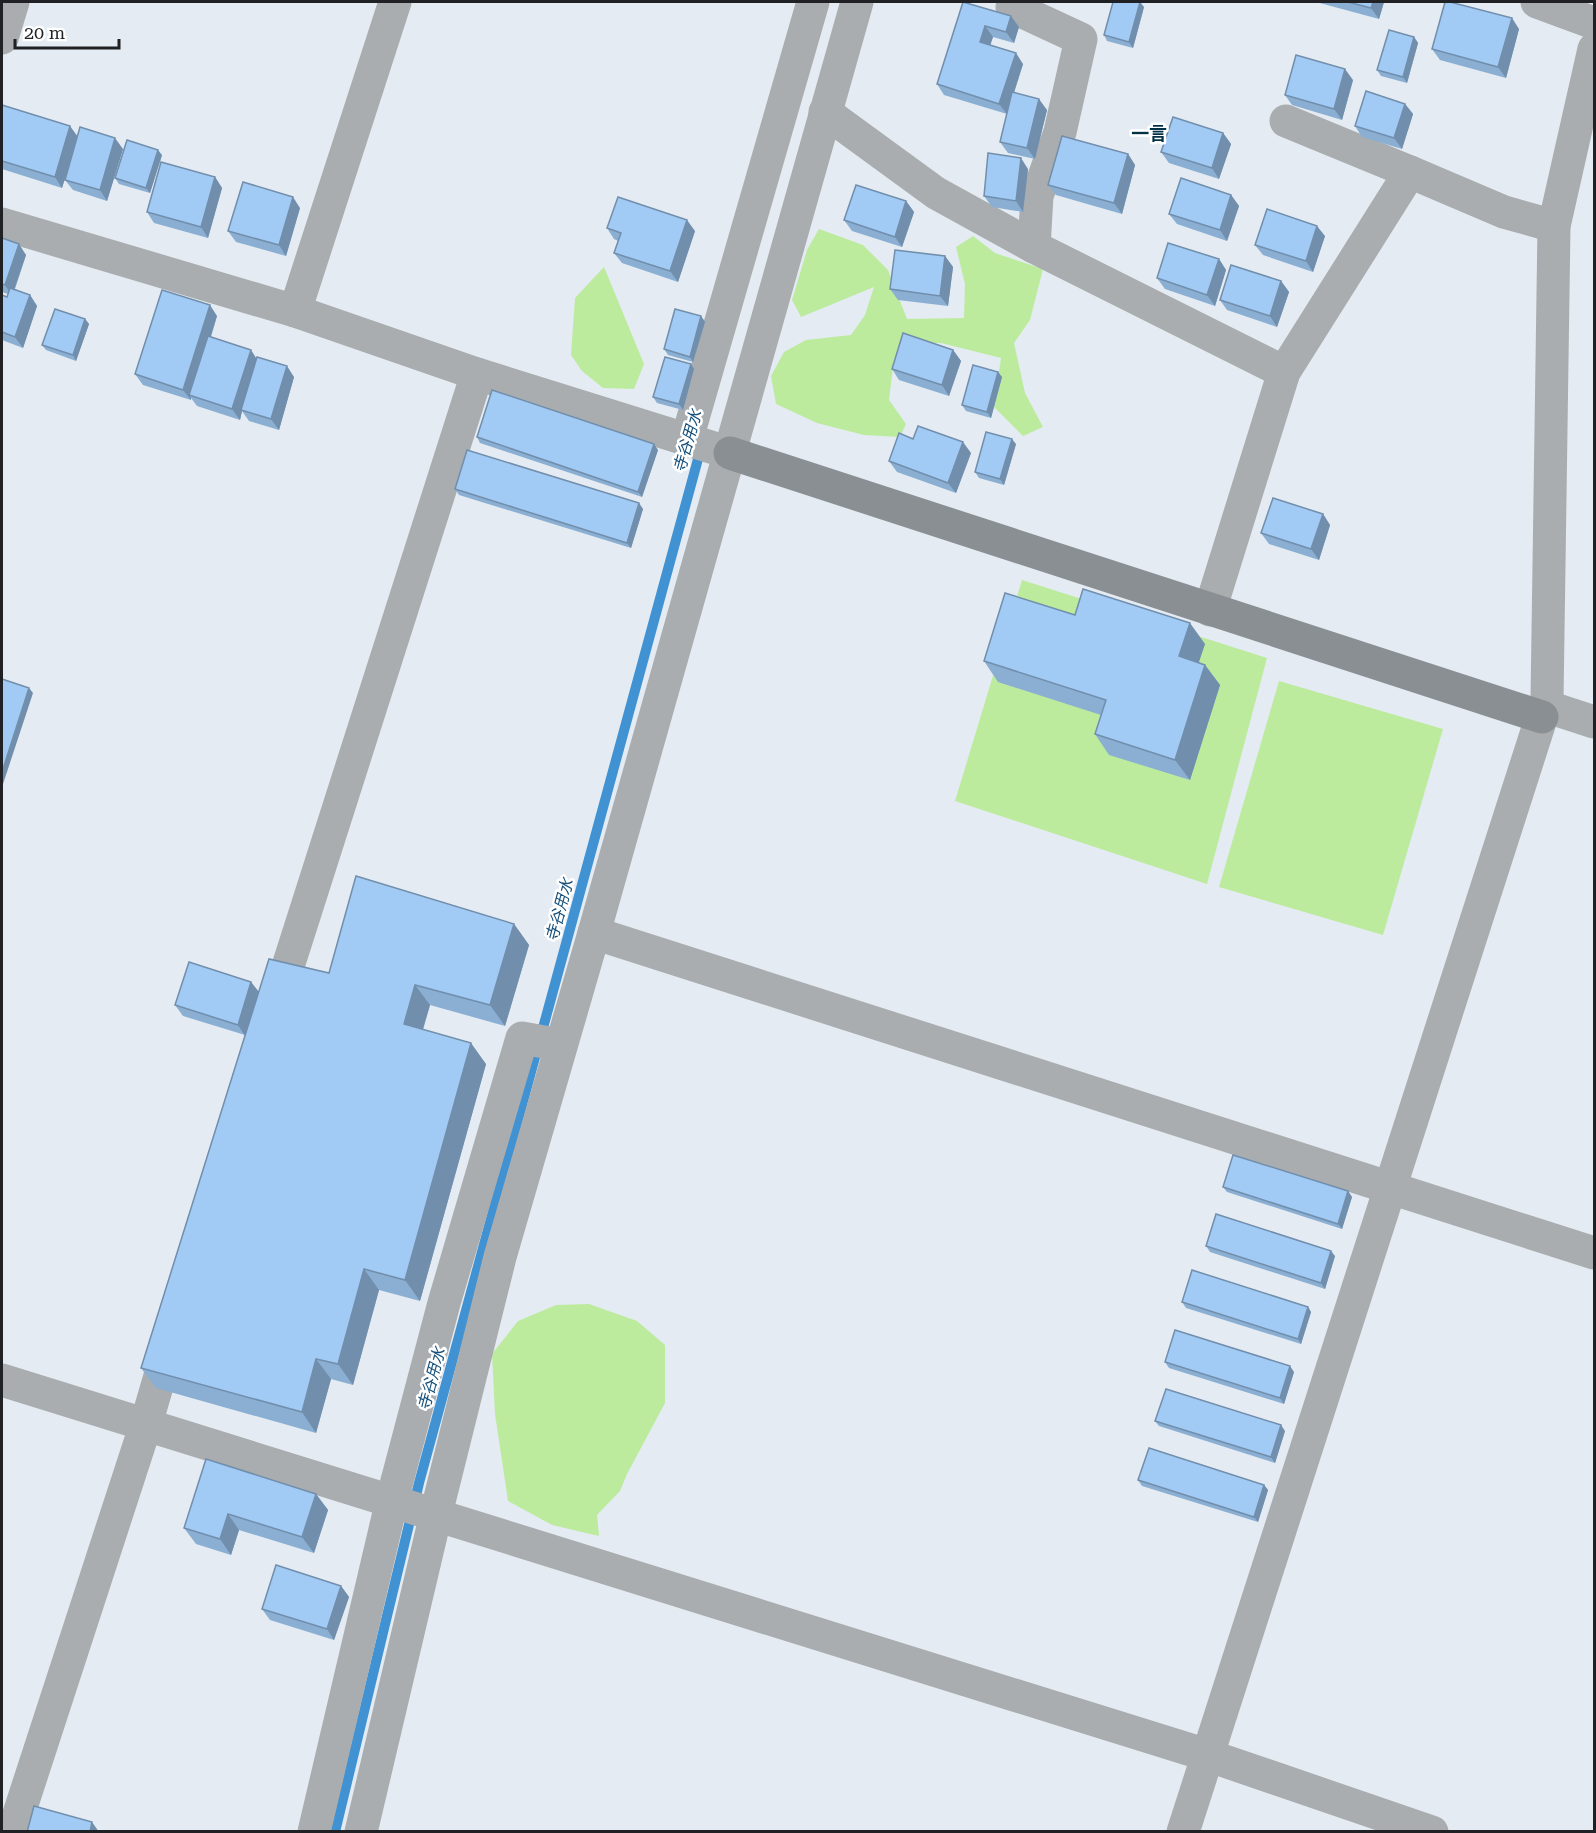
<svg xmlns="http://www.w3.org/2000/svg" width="1596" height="1833" font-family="'Roboto Serif','Noto Sans JP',serif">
<rect width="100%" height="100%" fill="#e4ebf2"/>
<!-- green -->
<g fill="#bceb9e">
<path d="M819,229L863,245L888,270L907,319L964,318L965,284L956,247L973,236L995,253L1043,269L1030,320L1014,343L1025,393L1043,427L1023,436L994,407L1001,358L941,343L911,344L894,359L889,400L906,424L900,437L864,435L817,423L776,404L771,376L784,352L806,340L851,335L865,315L874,287L801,317L792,300L807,250Z"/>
<path d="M604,267L644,364L634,389L603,388L582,371L571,355L575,298Z"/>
<path d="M1022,580L1267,658L1207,884L955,801Z"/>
<path d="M1279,681L1443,729L1383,935L1219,887Z"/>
<path d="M589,1304L637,1321L665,1345V1403L627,1474L620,1491L597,1515L599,1536L552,1525L508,1501L495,1414L492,1354L518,1321L556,1305Z"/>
</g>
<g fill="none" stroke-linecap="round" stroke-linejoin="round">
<!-- stream -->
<path stroke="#4192d2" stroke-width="10" d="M335,1832L419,1483L701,448"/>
<!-- street -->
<g stroke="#a9adaf" stroke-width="33">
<path d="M1537,2L1594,23"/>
<path d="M1012,7L1081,39L1060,132L1037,196L1034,247"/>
<path d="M2,38L13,2"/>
<path d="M825,112L936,193L1034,247L1284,372"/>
<path d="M1286,121L1410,172"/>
<path d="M2,224L295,311L477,374L730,453"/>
<path d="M295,311L395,2"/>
<path d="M687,439L813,2"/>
<path d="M1210,610L1284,372L1410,172L1504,212L1554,226"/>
<path d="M1545,706L1594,722"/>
<path d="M594,933L1594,1253"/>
<path d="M275,1007L477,374"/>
<path d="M2,1380L1207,1755L1432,1832"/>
<path d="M13,1832L146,1424L169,1345"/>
<path d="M314,1832L392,1500L444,1303L522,1038L561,1045"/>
<path d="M361,1832L436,1514L500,1257L594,933L857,2"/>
<path d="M1183,1832L1547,700L1554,226L1594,49"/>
</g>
<!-- secondary -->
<path stroke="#8a8f93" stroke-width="33" d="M730,453L1542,717"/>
</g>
<!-- wall -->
<g fill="#8aafd3">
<path d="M963,2L1011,16L1019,27L1014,43L993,37L990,45L1023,64L1014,93L1047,110L1035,159L1008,153L1000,142L1007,114L944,95L937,84Z"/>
<path d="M1316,2H1384L1379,19Z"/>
<path d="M1144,7L1133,48L1107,41L1104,35Z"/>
<path d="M1519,29L1506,78L1440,60L1432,49Z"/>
<path d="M1414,37L1418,43L1407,83L1381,76L1377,70Z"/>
<path d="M1353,80L1342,120L1292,105L1285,95Z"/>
<path d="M1405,104L1413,114L1402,149L1362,137L1355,126Z"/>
<path d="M2,105L78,137L123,149L107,201L73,190L65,180L69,164L62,188L2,169Z"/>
<path d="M1223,133L1231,144L1219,179L1169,163L1161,152Z"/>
<path d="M1128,154L1135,165L1122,214L1056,195L1048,185Z"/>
<path d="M162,155L150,193L119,184L115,178Z"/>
<path d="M1028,169L1023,212L992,207L984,196Z"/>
<path d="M215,177L222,188L208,238L154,223L147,212Z"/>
<path d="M1231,195L1239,206L1227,241L1177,224L1169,214Z"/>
<path d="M906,201L914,212L902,247L852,231L844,220Z"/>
<path d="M300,208L286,256L236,242L228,231Z"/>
<path d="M607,228L695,231L678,282L622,263L614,253L618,241L614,239Z"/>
<path d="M1325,236L1313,272L1263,255L1255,245Z"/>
<path d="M2,238L26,255L15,289L30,295L37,306L23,348L2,340V295L7,297L8,294L2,292Z"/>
<path d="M945,256L953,267L948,306L898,300L890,289Z"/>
<path d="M1219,259L1226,270L1215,306L1165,289L1157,278Z"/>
<path d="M1281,281L1289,292L1277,327L1227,310L1220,300Z"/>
<path d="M217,316L211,337L294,377L279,430L249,421L242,411L240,420L197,406L191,398V400L143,385L135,374Z"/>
<path d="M701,316L705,322L693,362L668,355L664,349Z"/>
<path d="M85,319L89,324L76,361L46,350L42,345Z"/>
<path d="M953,350L961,361L949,396L899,380L892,369Z"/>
<path d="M691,364L694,369L683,410L657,403L653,397Z"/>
<path d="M998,372L1002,377L991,418L966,411L962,405Z"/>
<path d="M477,437L658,450L642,497L480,443Z"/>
<path d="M1016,444L1004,485L979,478L975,472Z"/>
<path d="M971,453L956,493L897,472L889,461Z"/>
<path d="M455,489L643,509L631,548L459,495Z"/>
<path d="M1323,514L1330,525L1319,560L1269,544L1261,533Z"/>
<path d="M1075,615L1205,644L1198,662L1205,665L1220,685L1190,780L1109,755L1095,734L1101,715L998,682L984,661Z"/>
<path d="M514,924L529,945L505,1026L430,1005L423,1030L486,1064L420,1301L379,1290L353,1385L331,1379L316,1433L156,1388L141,1368L245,1035L183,1016L175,1005L251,982L258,992Z"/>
<path d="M1223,1187L1348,1191L1352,1197L1342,1229L1227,1192Z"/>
<path d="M1206,1246L1335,1256L1325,1289L1210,1252Z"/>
<path d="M1182,1302L1308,1307L1311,1312L1301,1344L1186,1308Z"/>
<path d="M1165,1362L1294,1372L1284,1404L1169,1368Z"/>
<path d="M1155,1421L1285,1431L1275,1463L1159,1426Z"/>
<path d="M206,1459L316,1494L328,1510L314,1553L239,1530L231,1555L196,1544L184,1528Z"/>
<path d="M1138,1480L1264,1485L1268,1490L1258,1522L1142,1486Z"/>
<path d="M341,1586L349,1597L334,1640L270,1620L262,1609Z"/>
</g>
<!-- shaded-wall -->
<g fill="#718eac">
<path d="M1140,2L1144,7L1133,48L1129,42Z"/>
<path d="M1373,2H1384L1379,19L1371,8Z"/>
<path d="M1011,16L1019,27L1014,43L1006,32Z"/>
<path d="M1512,18L1519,29L1506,78L1498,67Z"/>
<path d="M985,26L993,37L988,52L980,42Z"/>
<path d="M1414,37L1418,43L1407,83L1403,77Z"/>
<path d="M1016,53L1023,64L1007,114L999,104Z"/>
<path d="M1345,69L1353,80L1342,120L1334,109Z"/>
<path d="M1039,99L1047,110L1035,159L1027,148Z"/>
<path d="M1405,104L1413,114L1402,149L1394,138Z"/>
<path d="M70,126L78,137L62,188L55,177Z"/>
<path d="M1223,133L1231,144L1219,179L1212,168Z"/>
<path d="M115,138L123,149L107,201L100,190Z"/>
<path d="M158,150L162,155L150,193L146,188Z"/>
<path d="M1128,154L1135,165L1122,214L1114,203Z"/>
<path d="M1021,158L1028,169L1023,212L1016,201Z"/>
<path d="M215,177L222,188L208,238L201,227Z"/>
<path d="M1231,195L1239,206L1227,241L1220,230Z"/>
<path d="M293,197L300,208L286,256L279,245Z"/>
<path d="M906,201L914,212L902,247L895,237Z"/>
<path d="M687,220L695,231L678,282L670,271Z"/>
<path d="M1317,226L1325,236L1313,272L1306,261Z"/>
<path d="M19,244L26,255L12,296L5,285Z"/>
<path d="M945,256L953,267L948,306L940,296Z"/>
<path d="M1219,259L1226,270L1215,306L1207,295Z"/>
<path d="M1281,281L1289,292L1277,327L1270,316Z"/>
<path d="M30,295L37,306L23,348L15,337Z"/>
<path d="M210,305L217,316L192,396L189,395L191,398V400L183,390Z"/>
<path d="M701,316L705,322L693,362L690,357Z"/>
<path d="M85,319L89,324L76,361L73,355Z"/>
<path d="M251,350L258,361L241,410L242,411L240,420L232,409Z"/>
<path d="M953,350L961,361L949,396L942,385Z"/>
<path d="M691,364L694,369L683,410L679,404Z"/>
<path d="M287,366L294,377L279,430L271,419Z"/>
<path d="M998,372L1002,377L991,418L987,412Z"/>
<path d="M1012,439L1016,444L1004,485L1000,479Z"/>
<path d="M963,442L971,453L956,493L948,483Z"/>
<path d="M654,444L658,450L642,497L638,492Z"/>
<path d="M639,503L643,509L631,548L627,543Z"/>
<path d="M1323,514L1330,525L1319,560L1311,549Z"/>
<path d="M1190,623L1205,644L1194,677L1179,656Z"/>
<path d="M1205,665L1220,685L1190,780L1175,760Z"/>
<path d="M29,688L33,693L3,784L2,782V772Z"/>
<path d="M514,924L529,945L505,1026L490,1005Z"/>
<path d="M251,982L259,992L245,1036L238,1025Z"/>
<path d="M415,985L430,1005L418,1045L404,1024Z"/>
<path d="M471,1043L486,1064L420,1301L405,1280Z"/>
<path d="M1348,1191L1352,1197L1342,1229L1338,1224Z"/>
<path d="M1331,1251L1335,1256L1325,1289L1321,1283Z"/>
<path d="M364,1269L379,1290L353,1385L338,1364Z"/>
<path d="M1308,1307L1311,1312L1301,1344L1298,1339Z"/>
<path d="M316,1359L331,1379L316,1433L302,1412Z"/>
<path d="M1290,1366L1294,1372L1284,1404L1280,1398Z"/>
<path d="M1281,1425L1285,1431L1275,1463L1271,1457Z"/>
<path d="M1264,1485L1268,1490L1258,1522L1254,1517Z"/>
<path d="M316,1494L328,1510L314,1553L302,1537Z"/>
<path d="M228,1514L239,1530L231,1555L220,1539Z"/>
<path d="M341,1586L349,1597L334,1640L327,1629Z"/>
<path d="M92,1822L99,1832H90Z"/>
</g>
<!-- building -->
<g fill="#a1cbf5" stroke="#718eac" stroke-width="1.5">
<path d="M963,2L1011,16L1006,32L985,26L980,42L1016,53L999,104L937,84Z"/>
<path d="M1113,2H1140L1129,42L1104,35Z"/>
<path d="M1348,2H1373L1371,8Z"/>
<path d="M1445,2H1450L1512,18L1498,67L1432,49Z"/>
<path d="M1389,30L1414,37L1403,77L1377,70Z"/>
<path d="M1296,55L1345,69L1334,109L1285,95Z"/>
<path d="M1366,91L1405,104L1394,138L1355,126Z"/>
<path d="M1012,92L1039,99L1027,148L1000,142Z"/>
<path d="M2,105L70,126L55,177L2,161Z"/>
<path d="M1173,117L1223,133L1212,168L1161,152Z"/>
<path d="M80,127L115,138L100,190L65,180Z"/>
<path d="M1062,136L1128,154L1114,203L1048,185Z"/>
<path d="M127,140L158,150L146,188L115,178Z"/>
<path d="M988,153L1021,158L1016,201L984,196Z"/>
<path d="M161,162L215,177L201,227L147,212Z"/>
<path d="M1181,178L1231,195L1220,230L1169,214Z"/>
<path d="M243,182L293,197L279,245L228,231Z"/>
<path d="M856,185L906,201L895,237L844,220Z"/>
<path d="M618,197L687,220L670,271L614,253L621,233L607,228Z"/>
<path d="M1267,209L1317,226L1306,261L1255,245Z"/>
<path d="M2,238L19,244L5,285L2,284Z"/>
<path d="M1168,243L1219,259L1207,295L1157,278Z"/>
<path d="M895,250L945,256L940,296L890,289Z"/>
<path d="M1231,265L1281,281L1270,316L1220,300Z"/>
<path d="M10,288L30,295L15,337L2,332V295L7,297Z"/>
<path d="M162,290L210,305L183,390L135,374Z"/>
<path d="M55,309L85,319L73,355L42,345Z"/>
<path d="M675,309L701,316L690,357L664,349Z"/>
<path d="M903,333L953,350L942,385L892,369Z"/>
<path d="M208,336L251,350L232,409L189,395Z"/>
<path d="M257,357L287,366L271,419L241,410Z"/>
<path d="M665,357L691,364L679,404L653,397Z"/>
<path d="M973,365L998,372L987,412L962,405Z"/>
<path d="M492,390L654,444L638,492L477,437Z"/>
<path d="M918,426L963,442L948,483L889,461L899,433L913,439Z"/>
<path d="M986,432L1012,439L1000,479L975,472Z"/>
<path d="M467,450L639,503L627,543L455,489Z"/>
<path d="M1273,498L1323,514L1311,549L1261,533Z"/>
<path d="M1083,589L1190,623L1179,656L1205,665L1175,760L1095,734L1106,700L984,661L1005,593L1075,615Z"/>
<path d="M2,679L29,688L2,772Z"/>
<path d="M356,876L514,924L490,1005L415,985L404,1024L471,1043L405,1280L364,1269L338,1364L316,1359L302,1412L141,1368L269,959L329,973Z"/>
<path d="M189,962L251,982L238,1025L175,1005Z"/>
<path d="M1233,1155L1348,1191L1338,1224L1223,1187Z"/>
<path d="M1216,1214L1331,1251L1321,1283L1206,1246Z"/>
<path d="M1192,1270L1308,1307L1298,1339L1182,1302Z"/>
<path d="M1175,1330L1290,1366L1280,1398L1165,1362Z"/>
<path d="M1166,1389L1281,1425L1271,1457L1155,1421Z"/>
<path d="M1149,1448L1264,1485L1254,1517L1138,1480Z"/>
<path d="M206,1459L316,1494L302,1537L228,1514L220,1539L184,1528Z"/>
<path d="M276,1565L341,1586L327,1629L262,1609Z"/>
<path d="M34,1806L92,1822L90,1832H27Z"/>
</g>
<g text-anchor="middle" stroke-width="5" stroke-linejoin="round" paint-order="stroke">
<!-- water labels -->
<g font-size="16" font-style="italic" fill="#16507b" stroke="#fff">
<text transform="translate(687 441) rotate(-74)" y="6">寺谷用水</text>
<text transform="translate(559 910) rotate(-75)" y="6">寺谷用水</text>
<text transform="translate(431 1379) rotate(-75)" y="6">寺谷用水</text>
</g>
<!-- quarter labels -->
<g font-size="18" font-weight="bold" fill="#023146" stroke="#fff">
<text x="1149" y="140">一言</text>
</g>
</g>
<!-- border -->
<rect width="1596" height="1833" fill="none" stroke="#1f2124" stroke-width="6"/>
<!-- scale -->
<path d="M15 39v9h104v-9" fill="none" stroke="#1f2124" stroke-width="3"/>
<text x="24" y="39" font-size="18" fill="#1f2124" stroke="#ffffff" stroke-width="4.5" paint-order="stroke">20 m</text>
</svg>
